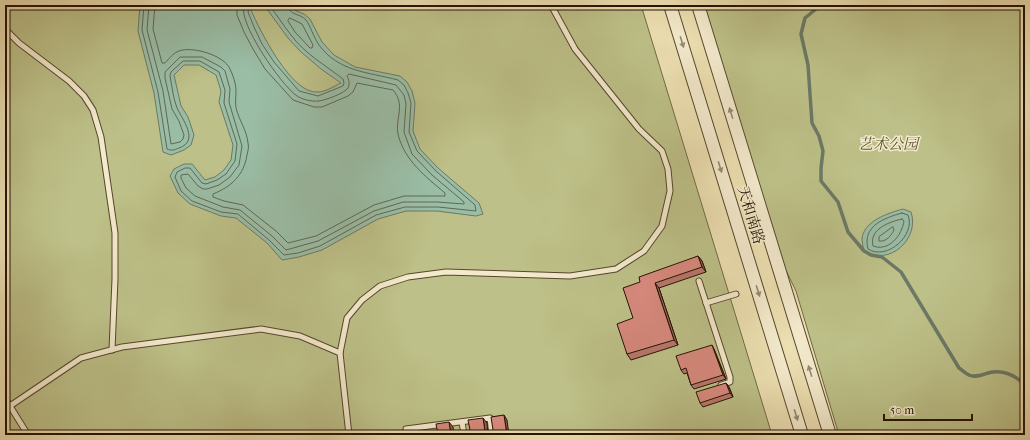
<svg xmlns="http://www.w3.org/2000/svg" width="1030" height="440" font-family="'IM FELL French Canon','Noto Serif SC',serif">
<rect width="100%" height="100%" fill="#ecdfb1"/>
<filter id="stains"><feTurbulence type="fractalNoise" baseFrequency=".005" numOctaves="4"/><feColorMatrix values="0 0 0 0 .2 0 0 0 0 .09 0 0 0 0 .02 0 0 0 .5 -.17"/></filter>
<radialGradient id="worn" r=".72"><stop offset=".6" stop-color="#630" stop-opacity="0"/><stop offset="1" stop-color="#630" stop-opacity=".3"/></radialGradient>
<!-- green -->
<g fill="#bdc088" stroke="#706a46">
<path d="M5,5H641L772,435H5Z"/>
<path d="M702,5H1025V435H839L796,291L777,252Z"/>
</g>
<!-- water -->
<g fill="#9abda6" stroke="#6b7965">
<path d="M140,5H256L254,6L251,10C260,31 292,95 318,92C326,92 334,86 341,83L321,69L300,51L288,38L264,5H291L296,11L304,14L310,19L322,42L334,55L355,67L400,76L407,82L412,91L415,103L413,131L420,149L438,168L479,203L483,214L476,216L437,211H406L378,219L322,250L299,257L282,260L267,243L236,218L221,216L190,204L178,193L170,176L174,169L184,164H192L205,180L215,177L224,170L231,160L233,145L219,102L221,91L216,75L199,65H184L174,75L181,106L188,117L194,135L191,145L184,150L171,155L163,152L154,93L138,31Z"/>
<path d="M903,209L911,212C920,238 890,267 864,251C863,247 862,242 862,238C865,220 889,213 903,209Z"/>
</g>
<g fill="none" stroke-linecap="round" stroke-linejoin="round">
<!-- shore -->
<g stroke="#5f6854" stroke-width="1">
<path d="M144,5L142,30L158,92L167,149C172,151 174,150 179,148C200,141 182,119 177,108C173,98 172,86 170,76L171,72L183,61H200L219,72L225,90L224,103L237,144L235,161L226,174L217,180L206,184L202,183L190,168H185L177,172L175,177L181,191L192,201L221,212L238,214L269,240L284,255L298,253L320,246L376,215L405,207H438L476,211L475,205L436,171L417,151L409,132L411,103L408,93L404,85L398,80C368,72 339,72 319,45C314,38 310,25 306,20C300,13 289,16 288,5"/>
<path d="M149,5L147,30L163,91L171,144L180,142L183,139L184,135L179,121L172,109L165,78V72L180,57H202L221,67L225,71L230,89L229,102L242,146L239,165L230,177L219,185L207,189H203L198,186L188,174L181,175V178L186,188L195,196L223,207L240,210L272,236L286,250L318,241L374,211L403,202H437L464,204V202L432,175L412,154L404,132L406,104L404,95L396,85L349,74L347,76C349,80 350,84 348,88C345,93 324,101 318,101C312,102 301,99 297,96C282,86 237,22 244,5"/>
<path d="M155,5L153,29L162,63H165C169,59 173,53 179,51C192,46 224,55 230,69C233,75 236,84 236,90C236,97 235,101 236,108C239,120 247,131 248,143C249,147 248,151 247,155C244,175 231,187 213,194V197L224,201L243,205L276,231L288,243L316,236L374,205L404,196H445V193C426,177 404,160 398,134C395,118 406,105 393,90L357,83L353,92L348,96L322,107H314L293,100L265,69L253,49L244,32L237,15V5"/>
<path d="M250,5L248,12L254,27L262,44L274,62L299,91L318,96L343,86L344,83L343,79C325,65 305,54 291,35C283,25 277,15 269,5"/>
<path d="M290,18L302,24L313,45L312,48H310L295,32L288,21Z"/>
<path d="M902,213L908,215C916,235 887,261 868,249C862,226 884,218 902,213Z"/>
<path d="M902,219L904,221C902,235 889,252 873,246C869,229 889,222 902,219Z"/>
<path d="M893,227L894,230C891,236 886,242 879,241V237Z"/>
</g>
<!-- stream -->
<path stroke="#6b7965" stroke-width="3.5" d="M825,5L816,9L805,18L801,34L808,65L812,123L819,136L823,151L821,168V181L838,202L848,232L864,251L871,255L882,257L901,272L959,368C962,370 966,374 969,375C975,378 982,375 988,373C1002,369 1015,375 1025,385"/>
<defs>
<g id="service">
<path d="M5,29L19,43L69,81L84,96L93,110L101,137L115,233V279L112,350"/>
<path d="M699,281L730,377V382L721,385"/>
<path d="M706,303L736,294"/>
<path d="M5,398L28,435"/>
<path d="M10,406L81,358L122,347L261,329L300,336L340,353"/>
<path d="M462,422L464,435"/>
<path d="M349,435L340,353L347,318L362,300L380,286L408,277L446,272L570,276L616,269L644,251L662,226L670,191L668,169L662,151L639,129L575,49L551,5"/>
<path d="M407,435L406,429L490,418L492,435"/>
</g>
<g id="tertiary">
<path d="M670,5L802,435"/>
<path d="M698,5L830,435"/>
</g>
</defs>
<!-- service casing -->
<use href="#service" stroke="#56462e" stroke-width="7"/>
<!-- tertiary casing -->
<use href="#tertiary" stroke="#56462e" stroke-width="14"/>
<!-- service -->
<use href="#service" stroke="#f3eacc" stroke-width="5"/>
<!-- tertiary -->
<use href="#tertiary" stroke="#f3eacc" stroke-width="12"/>
</g>
<!-- wall -->
<g fill="#b9766c" stroke="#241303">
<path d="M698,256L702,261L706,272L659,288L678,345L631,360L627,354L640,282Z"/>
<path d="M714,349L726,379L694,389L691,385L687,373L684,374L681,370Z"/>
<path d="M726,383L729,387L733,397L703,407L700,403Z"/>
</g>
<!-- shaded-wall -->
<g fill="#966058" stroke="#241303">
<path d="M698,256L702,261L706,272L702,267Z"/>
<path d="M655,283L659,288L678,345L674,340Z"/>
<path d="M712,345L714,349L726,379L723,375Z"/>
<path d="M726,383L729,387L733,397L730,393Z"/>
<path d="M504,415L507,420L509,435H507Z"/>
<path d="M483,418L487,423L488,435L485,431Z"/>
<path d="M449,422L453,427L454,435H451Z"/>
</g>
<!-- building -->
<g fill="#d7897d" stroke="#241303">
<path d="M698,256L702,267L655,283L674,340L627,354L617,324L633,318L623,288L640,282L639,277Z"/>
<path d="M712,345L723,375L691,385L686,368L681,370L676,356Z"/>
<path d="M726,383L730,393L700,403L696,392Z"/>
<path d="M504,415L507,435H471L468,420L483,418L485,431L487,434H489L493,430L491,417Z"/>
<path d="M449,422L451,435H438L436,424Z"/>
</g>
<!-- one-way arrows -->
<defs><path id="oneway-solid" d="M-6-.8H1V-3.2L6.5 0L1 3.2V.8H-6Z"/></defs>
<g fill="#968972">
<use href="#oneway-solid" transform="translate(682 42) rotate(73)"/>
<use href="#oneway-solid" transform="translate(731 113) rotate(-107)"/>
<use href="#oneway-solid" transform="translate(720 167) rotate(73)"/>
<use href="#oneway-solid" transform="translate(758 291) rotate(73)"/>
<use href="#oneway-solid" transform="translate(810 371) rotate(-107)"/>
<use href="#oneway-solid" transform="translate(796 415) rotate(73)"/>
</g>
<g text-anchor="middle" stroke-width="3" stroke-linejoin="round" paint-order="stroke">
<!-- park labels -->
<g font-size="15" font-style="italic" fill="#5a5032" stroke="#f3eacc">
<text x="888" y="149">艺术公园</text>
</g>
<!-- street labels -->
<g font-size="15" fill="#241303" stroke="#f3eacc">
<text transform="translate(751 215) rotate(73)" y="5">天和南路</text>
</g>
</g>
<!-- margin -->
<rect width="1030" height="440" fill="none" stroke="#ecdfb1" stroke-width="20"/>
<rect x="6" y="6" width="1018" height="428" fill="none" stroke="#241303" stroke-width="2"/>
<rect x="10" y="10" width="1010" height="420" fill="none" stroke="#241303"/>
<!-- scale -->
<path d="M884 414v6h88v-6" fill="none" stroke="#241303" stroke-width="2"/>
<text x="890" y="414" font-size="12" fill="#241303" stroke="#f3eacc" stroke-width="3" paint-order="stroke">50 m</text>
<rect width="100%" height="100%" filter="url(#stains)"/>
<rect width="100%" height="100%" fill="url(#worn)"/>
</svg>
